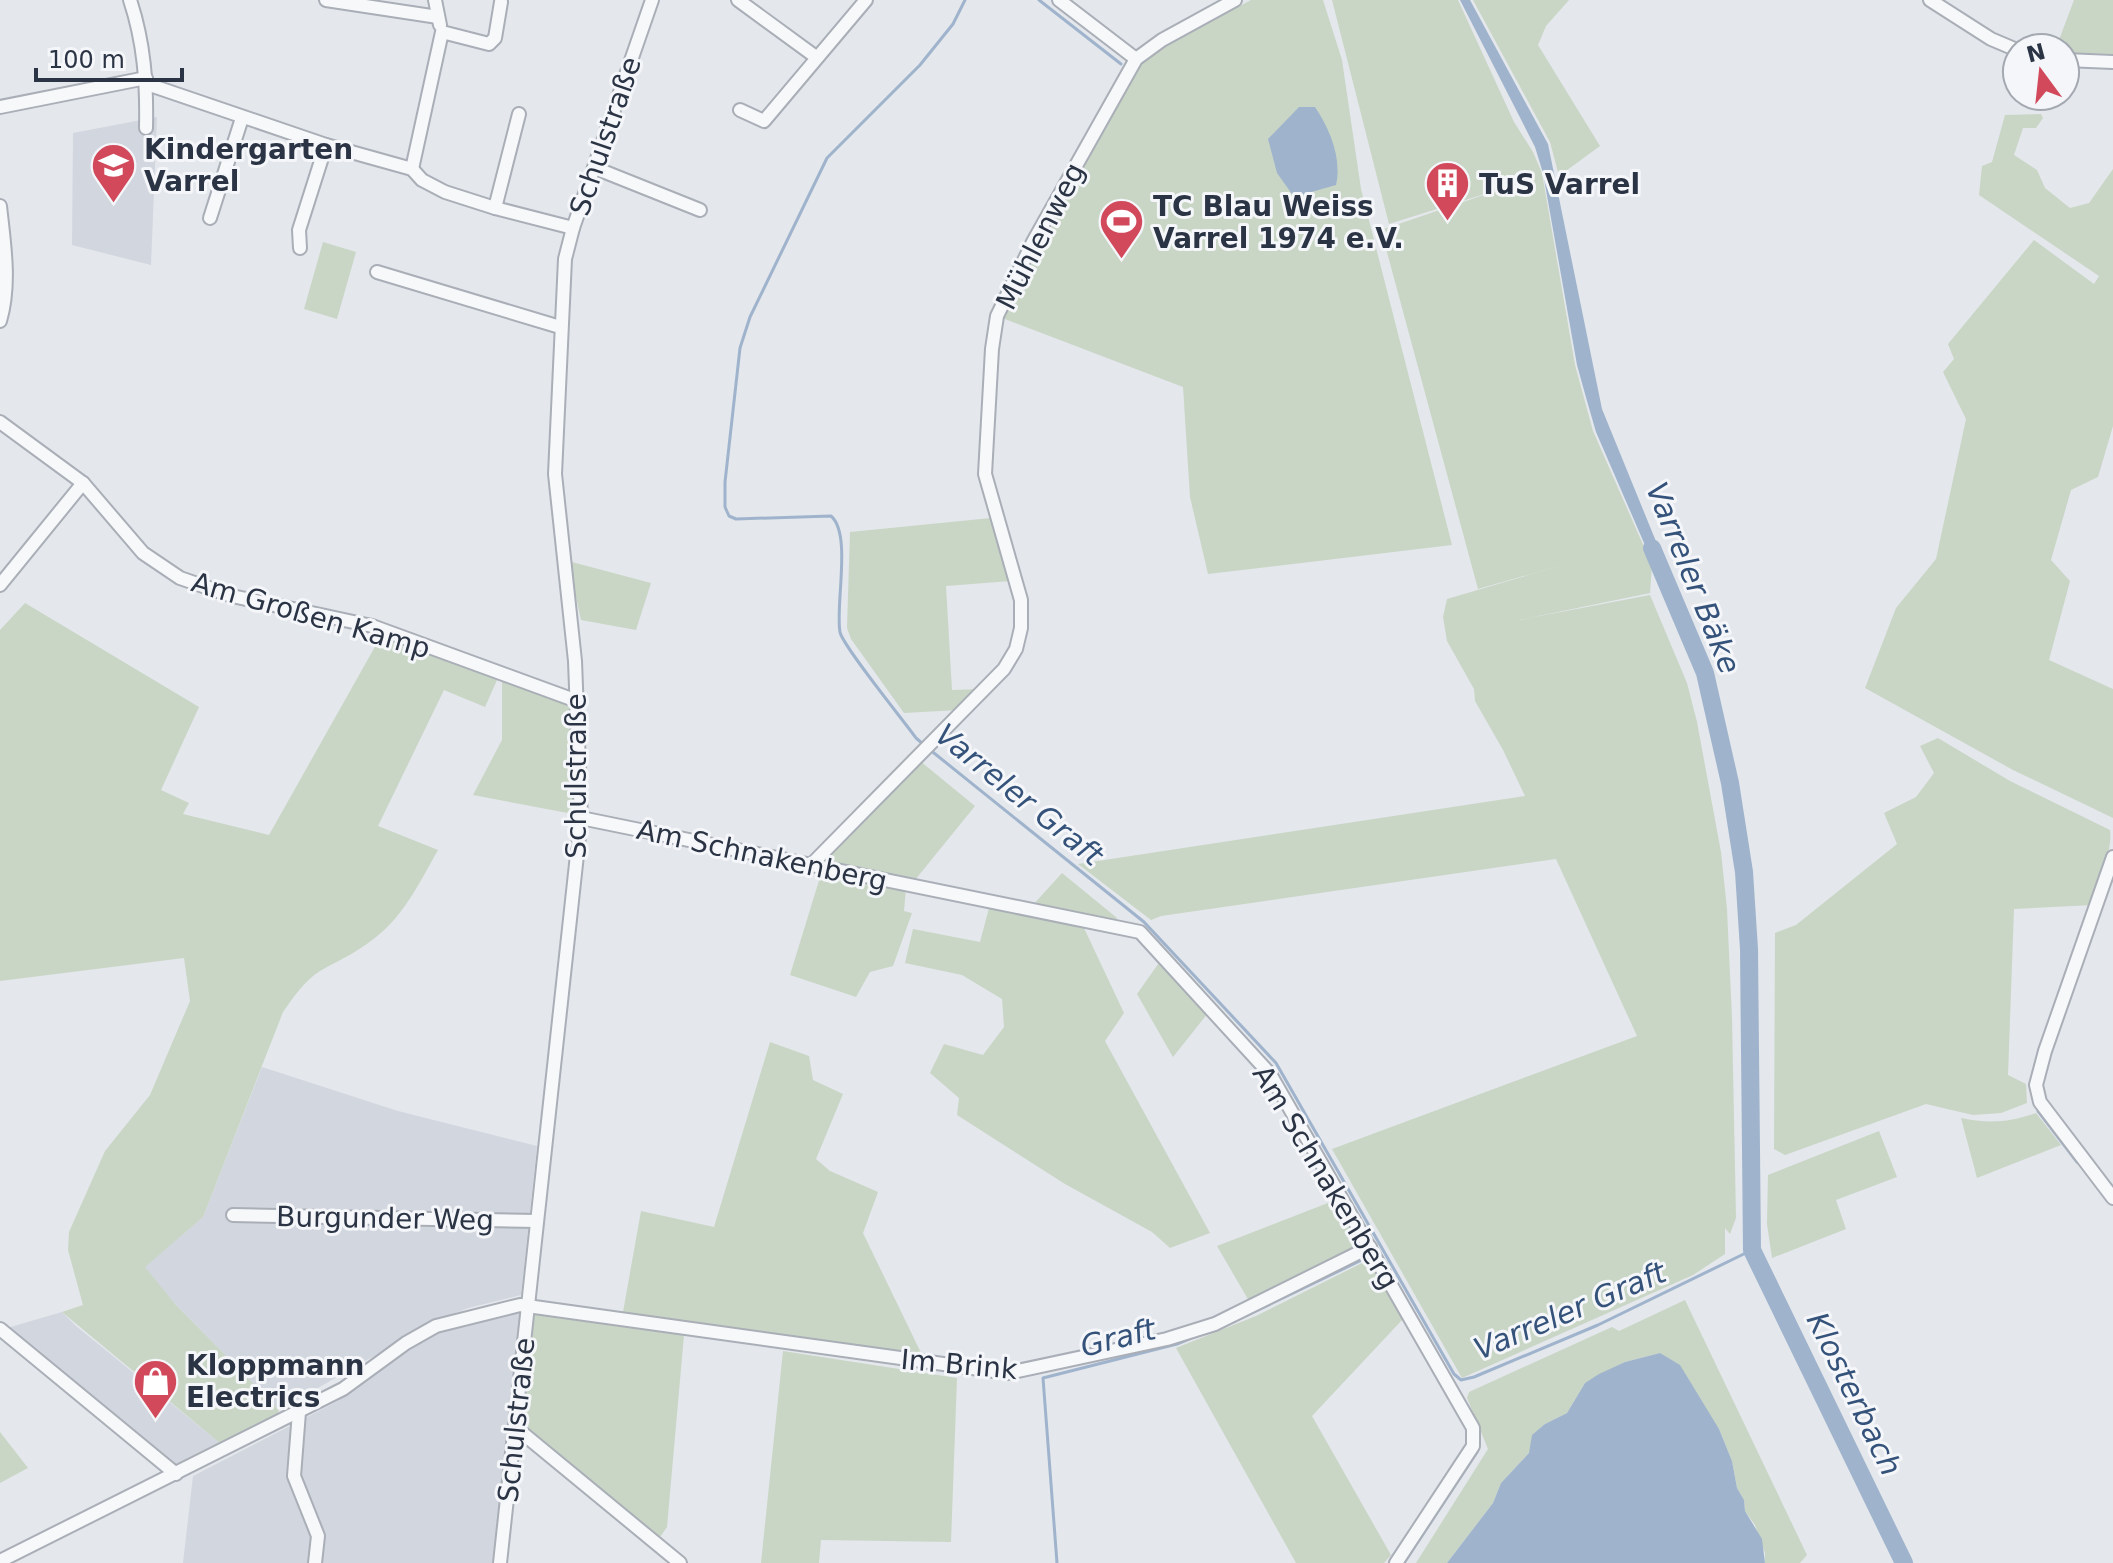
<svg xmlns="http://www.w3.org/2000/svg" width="2113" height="1563" font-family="'DejaVu Sans',sans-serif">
<rect width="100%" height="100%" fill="#e4e7ec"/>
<!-- built -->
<g fill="#d2d6de">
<path d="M157,117L151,265L72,245L73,133Z"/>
<path d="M262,1067L398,1111L537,1146L521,1295L468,1308L434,1322L279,1410L175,1304L144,1267L203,1217Z"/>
<path d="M523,1310L495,1563H183L193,1476L338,1401L435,1330Z"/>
<path d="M62,1312L76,1326L221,1444L177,1469L7,1328Z"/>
</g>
<!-- green -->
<g fill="#c9d6c5">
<path d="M1251,0H1323L1342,60L1361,189L1452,545L1208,574L1190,497L1183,387L1002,318L1139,64L1165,46Z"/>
<path d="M1332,0H1458L1514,122L1533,152L1542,173L1575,365L1593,431L1652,565L1650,593L1519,620L1650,595L1687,683L1697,722L1721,852L1727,909L1732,1018L1736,1218L1730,1234L1725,1228V1254L1693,1275L1462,1378L1332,1149L1637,1036L1556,859L1161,916L1151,920L1078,864L1525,796L1503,750L1475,701L1474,689L1447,641L1443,617L1447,599L1566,564L1478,589L1381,230L1507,187L1389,224Z"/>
<path d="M1473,0H1569L1546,26L1538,45L1600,146L1559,176L1550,142Z"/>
<path d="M2074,0H2113V54L2065,53V48H2056Z"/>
<path d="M2041,114L2043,118L2036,128H2023L2014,155L2037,170L2045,188L2070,208L2089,203L2113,169V426L2098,477L2071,490L2051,560L2070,581L2049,660L2113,689V818L2013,770L1865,688L1896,608L1936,559L1966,419L1943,372L1954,359L1948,344L2034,240L2094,284L2099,276L1979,195L1982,166L1992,162L2005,115Z"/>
<path d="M323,242L356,252L337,319L304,309Z"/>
<path d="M991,518L1011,581L946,586L952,690L981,689L959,710L904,713L851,639L847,628L850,532Z"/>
<path d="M568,561L651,583L636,630L581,620Z"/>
<path d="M25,603L199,707L161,790L189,803L183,814L269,835L381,636L497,680L485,707L444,690L378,826L438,850C422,878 407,910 382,932C362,950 343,958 320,971C304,981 293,998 283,1012L203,1217L145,1267L175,1304L279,1410L277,1415L221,1444L62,1312L83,1305L68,1250L69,1232L105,1151L150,1095L190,1001L184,958L0,981V630Z"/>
<path d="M502,678L573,704V814L473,795L502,740Z"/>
<path d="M1938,738L2010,781L2110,830C2113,846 2099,887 2093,905L2014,909L2008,1075L2026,1084L2027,1103L2001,1113L1973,1115L1926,1104L1785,1155L1774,1149L1775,933L1796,925L1897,844L1884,813L1916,797L1934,773L1920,746Z"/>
<path d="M920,761L975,806L915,880L816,861Z"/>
<path d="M1062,873L1117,918L1115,922L1032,906Z"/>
<path d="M821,874L906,888L904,911L912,913L893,966L870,972L856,997L790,975Z"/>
<path d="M989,908L1084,928L1124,1013L1105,1041L1210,1233L1170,1248L1152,1232L1065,1184L957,1115L959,1098L930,1073L944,1044L983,1055L1004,1027L1002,999L962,975L905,963L913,929L980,942Z"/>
<path d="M1161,960L1208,1013L1173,1057L1137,994Z"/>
<path d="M770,1042L809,1056L813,1080L843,1094L816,1159L830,1171L878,1192L863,1233L924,1359L623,1312L641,1211L714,1227Z"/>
<path d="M2036,1113L2061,1145L1977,1178L1961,1118C1989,1124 2010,1122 2036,1113Z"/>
<path d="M1879,1131L1897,1177L1836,1200L1846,1229L1772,1258L1767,1224L1768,1175Z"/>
<path d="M1338,1199L1359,1236L1357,1247L1249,1301L1217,1246Z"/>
<path d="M1370,1259L1403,1319L1312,1416L1391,1555L1384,1563H1296L1176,1348L1256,1316Z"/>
<path d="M1685,1300L1807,1555L1800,1563H1765V1553L1755,1525L1745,1511L1744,1500L1737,1488L1732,1461L1719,1429L1660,1353L1625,1362L1585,1383L1567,1413L1545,1424L1529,1453L1501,1483L1493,1503L1447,1563H1416L1488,1449L1467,1398L1469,1392L1612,1327L1619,1331Z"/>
<path d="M532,1311L684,1335L667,1527L660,1537L522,1428Z"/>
<path d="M783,1351L957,1378L951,1542L821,1540L819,1563H761Z"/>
<path d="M0,1432L28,1468L0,1483Z"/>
</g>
<!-- water -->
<g fill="#9fb4cc">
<path d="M1460,0H1470L1548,144L1602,409L1664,561L1662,571L1654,566L1596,432L1587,401L1577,365L1543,173L1535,147Z"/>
<path d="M1299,107H1315C1330,129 1342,159 1336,185L1294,197L1277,173L1268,139Z"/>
<path d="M1660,1353L1680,1365L1719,1429L1732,1461L1737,1488L1744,1500L1745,1511L1762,1539L1765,1563H1447L1493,1503L1501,1483L1529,1453L1532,1435L1545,1424L1567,1413L1585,1383L1599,1374L1625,1362Z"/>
</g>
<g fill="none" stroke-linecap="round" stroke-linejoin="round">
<!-- stream -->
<g stroke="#9fb4cc" stroke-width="3">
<path d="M1039,0L1121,64"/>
<path d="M923,744L916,738C904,721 842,645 840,632C835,605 852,534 831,516L736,519L729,516L725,507V482L740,348L750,317L827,158L920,65L953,24L965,0"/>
<path d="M929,749L1144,922L1276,1063L1454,1374L1461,1380L1474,1377L1598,1325L1752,1250"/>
<path d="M2038,1111L2077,1162"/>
<path d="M1233,1322L1370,1256"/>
<path d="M1057,1563L1043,1378L1177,1344L1196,1336"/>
<path d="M1404,1563L1477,1452"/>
</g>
<!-- river -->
<path stroke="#9fb4cc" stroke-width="18" d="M1652,548L1705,673L1730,783L1744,872L1749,949L1752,1250L1904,1563"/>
<defs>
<g id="minor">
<path d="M130,0C144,42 147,83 146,128"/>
<path d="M326,0L438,17"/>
<path d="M435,0L440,25"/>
<path d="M738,0L816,57"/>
<path d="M1059,0L1136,59"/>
<path d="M1930,0L1991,39L2017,50"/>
<path d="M2065,60L2113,62"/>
<path d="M147,84L326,145L412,169L422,180L445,192L495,208L573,228"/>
<path d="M0,107L146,78"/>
<path d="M740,110L764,121L866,0"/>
<path d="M595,168L700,210"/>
<path d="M412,169L442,32L489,44L495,38L501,2"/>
<path d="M0,206C4,243 11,284 0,321"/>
<path d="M495,208L519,114"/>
<path d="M210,218L242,118"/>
<path d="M300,248L299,230L326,145"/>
<path d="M377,272L560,327"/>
<path d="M0,422L83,483L143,553L180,578L232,596L372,626L577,701"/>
<path d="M0,585L83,483"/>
<path d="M581,818L1140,932L1270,1074L1473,1428V1446L1396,1563"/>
<path d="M2113,857L2045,1051L2036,1085L2040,1102L2113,1198"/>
<path d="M810,866L1004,669L1016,649L1021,628V600L985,474L992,349L997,316L1033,242L1136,59L1162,40L1235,0"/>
<path d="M233,1215L537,1221"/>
<path d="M0,1329L176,1474"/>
<path d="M299,1412L294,1476L318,1536L315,1563"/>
<path d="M515,1427L680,1563"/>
<path d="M0,1561L343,1389L406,1343L436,1326L520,1305L1008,1373L1167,1339L1215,1324L1370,1247"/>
<path d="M500,1563L581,818L575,661L555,474L565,259L573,228L652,0"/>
</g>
</defs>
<!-- minor casing -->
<use href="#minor" stroke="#a9aeb7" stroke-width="16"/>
<!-- minor -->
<use href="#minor" stroke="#f7f8fa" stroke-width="12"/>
</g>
<!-- icons -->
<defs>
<symbol id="school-pin" viewBox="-11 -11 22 30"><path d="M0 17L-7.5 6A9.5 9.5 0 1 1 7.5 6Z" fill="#d1495b" stroke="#f4f6f9"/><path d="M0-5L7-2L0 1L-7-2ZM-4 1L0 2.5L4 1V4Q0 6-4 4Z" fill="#fff"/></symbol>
<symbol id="building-pin" viewBox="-11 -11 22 30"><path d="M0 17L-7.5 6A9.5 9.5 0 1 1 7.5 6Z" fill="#d1495b" stroke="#f4f6f9"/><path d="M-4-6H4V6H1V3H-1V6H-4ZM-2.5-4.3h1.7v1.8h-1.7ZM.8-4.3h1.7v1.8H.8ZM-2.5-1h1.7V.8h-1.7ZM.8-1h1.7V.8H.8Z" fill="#fff"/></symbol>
<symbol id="stadium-pin" viewBox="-11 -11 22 30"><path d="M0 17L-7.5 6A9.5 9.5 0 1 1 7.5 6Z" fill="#d1495b" stroke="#f4f6f9"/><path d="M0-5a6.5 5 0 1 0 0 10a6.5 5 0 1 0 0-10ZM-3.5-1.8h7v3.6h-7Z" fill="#fff"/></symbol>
<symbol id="shop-pin" viewBox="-11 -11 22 30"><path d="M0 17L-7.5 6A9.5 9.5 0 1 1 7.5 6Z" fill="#d1495b" stroke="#f4f6f9"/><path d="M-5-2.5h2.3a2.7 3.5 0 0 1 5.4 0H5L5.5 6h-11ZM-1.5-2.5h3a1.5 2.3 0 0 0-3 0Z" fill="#fff"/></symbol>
</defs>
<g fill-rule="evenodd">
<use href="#school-pin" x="88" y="140" width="51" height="69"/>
<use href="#building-pin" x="1422" y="158" width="51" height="69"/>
<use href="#stadium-pin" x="1096" y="196" width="51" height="69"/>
<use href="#shop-pin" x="130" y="1356" width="51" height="69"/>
</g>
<g text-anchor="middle" stroke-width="6" stroke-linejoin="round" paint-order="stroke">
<!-- street labels -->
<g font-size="28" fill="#2b3445" stroke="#f4f6f9">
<text transform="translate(605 136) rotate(-71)" y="10">Schulstraße</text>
<text transform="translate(1040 236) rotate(-63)" y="10">Mühlenweg</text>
<text transform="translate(311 615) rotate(16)" y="10">Am Großen Kamp</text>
<text transform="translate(576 776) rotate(-90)" y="10">Schulstraße</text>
<text transform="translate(762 855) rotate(12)" y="10">Am Schnakenberg</text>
<text transform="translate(1326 1177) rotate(59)" y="10">Am Schnakenberg</text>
<text transform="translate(385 1218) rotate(1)" y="10">Burgunder Weg</text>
<text transform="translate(959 1364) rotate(5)" y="10">Im Brink</text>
<text transform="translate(516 1420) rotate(-84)" y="10">Schulstraße</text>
</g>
<!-- poi labels -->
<g font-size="28" font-weight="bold" fill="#2b3445" stroke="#f4f6f9" text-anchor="start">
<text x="144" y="159">Kindergarten<tspan x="144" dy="32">Varrel</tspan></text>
<text x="1479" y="194">TuS Varrel</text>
<text x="1153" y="216">TC Blau Weiss<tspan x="1153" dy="32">Varrel 1974 e.V.</tspan></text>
<text x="186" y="1375">Kloppmann<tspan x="186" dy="32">Electrics</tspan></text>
</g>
<!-- water labels -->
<g font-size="30" font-style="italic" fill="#34527a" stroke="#f4f6f9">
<text transform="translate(1693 578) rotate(68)" y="10">Varreler Bäke</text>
<text transform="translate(1019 795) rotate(39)" y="10">Varreler Graft</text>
<text transform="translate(1570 1311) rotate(-23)" y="10">Varreler Graft</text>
<text transform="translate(1118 1338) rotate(-14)" y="10">Graft</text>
<text transform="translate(1854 1394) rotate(64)" y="10">Klosterbach</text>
</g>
</g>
<!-- north arrow -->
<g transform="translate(2041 72) rotate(345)"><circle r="38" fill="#f4f6f9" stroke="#a4a8b1" stroke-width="2"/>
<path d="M0-6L14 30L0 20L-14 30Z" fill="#d1495b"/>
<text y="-12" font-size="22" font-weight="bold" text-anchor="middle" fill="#2b3445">N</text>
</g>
<!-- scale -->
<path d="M36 68v12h146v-12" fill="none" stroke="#2b3445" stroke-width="4"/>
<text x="48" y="68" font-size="24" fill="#2b3445" stroke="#f4f6f9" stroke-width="6" paint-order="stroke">100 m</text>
</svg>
